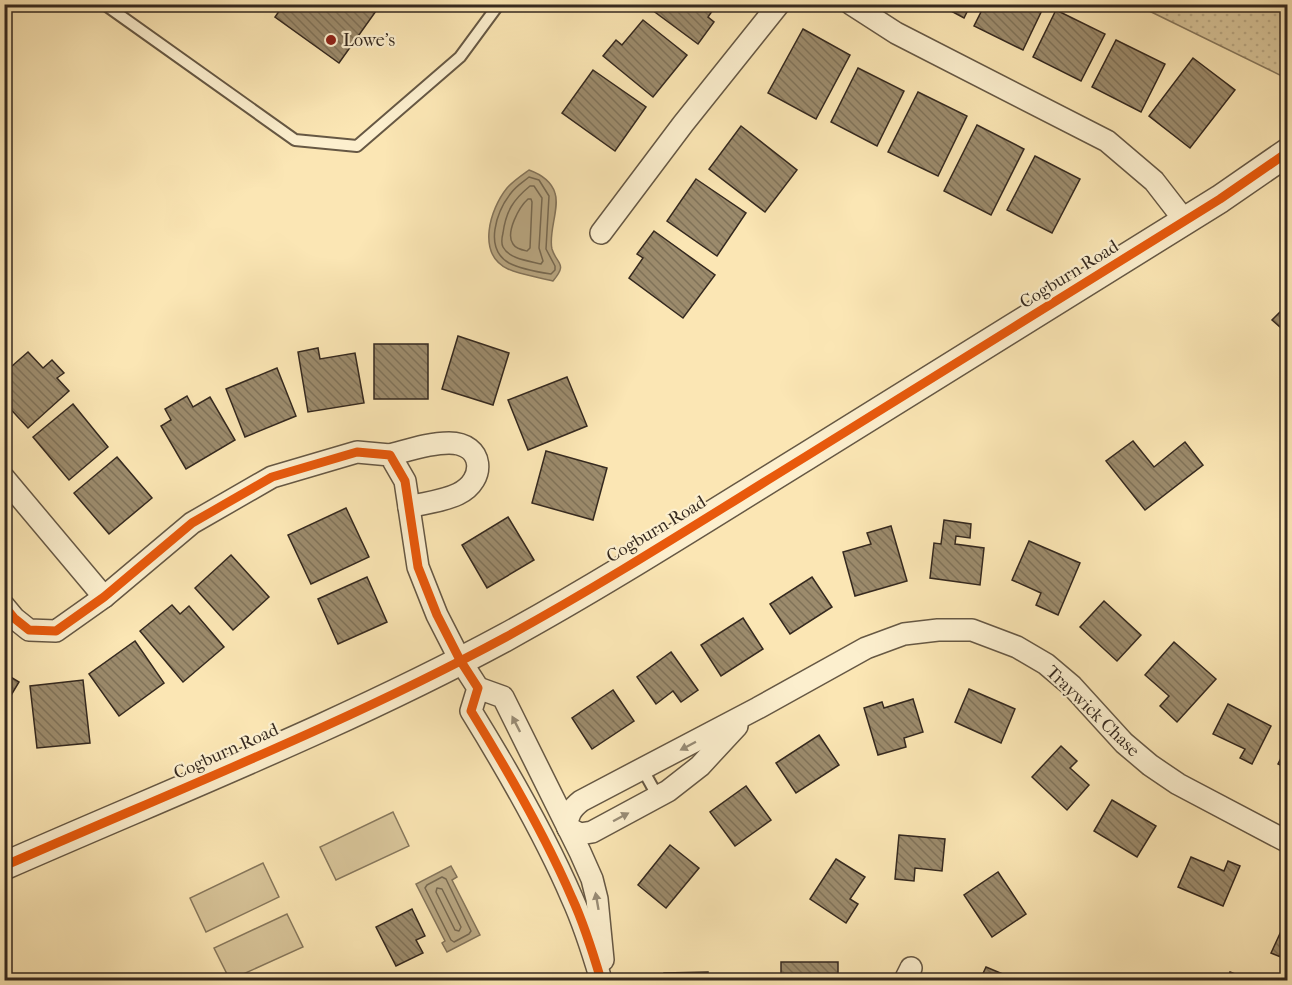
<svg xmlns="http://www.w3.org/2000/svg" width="1292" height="985" font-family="'IM FELL French Canon',serif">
<defs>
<pattern id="park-dots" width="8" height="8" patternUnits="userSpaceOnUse" patternTransform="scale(1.5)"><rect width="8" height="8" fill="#d9c69b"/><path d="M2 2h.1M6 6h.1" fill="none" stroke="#bbaa85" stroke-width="1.8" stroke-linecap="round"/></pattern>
<pattern id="building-back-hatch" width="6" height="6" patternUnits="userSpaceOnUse" patternTransform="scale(1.5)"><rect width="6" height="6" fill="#9c8b6c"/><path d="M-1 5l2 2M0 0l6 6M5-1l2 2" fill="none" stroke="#807258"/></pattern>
</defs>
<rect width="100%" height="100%" fill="#fbe6b4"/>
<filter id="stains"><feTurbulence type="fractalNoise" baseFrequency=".00333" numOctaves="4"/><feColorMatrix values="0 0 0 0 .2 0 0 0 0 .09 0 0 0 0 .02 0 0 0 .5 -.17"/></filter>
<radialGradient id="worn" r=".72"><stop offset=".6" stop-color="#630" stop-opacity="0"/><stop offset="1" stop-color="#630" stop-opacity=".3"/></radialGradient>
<!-- park -->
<path fill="url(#park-dots)" stroke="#87785d" stroke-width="1.5" d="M1137,5H1287V79L1286,78Z"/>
<!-- garden -->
<g fill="#d9c69b" stroke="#87785d" stroke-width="1.5">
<path d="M393,812L409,846L336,880L320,847Z"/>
<path d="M263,863L279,897L206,932L190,898Z"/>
<path d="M287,914L303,947L230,980L214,948Z"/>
</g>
<!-- water -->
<g fill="#b8a681" stroke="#84745a" stroke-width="1.5">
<path d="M529,170C540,174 551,180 555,193C560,208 548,233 552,249C557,265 568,263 553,281C539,277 521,275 508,269C476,254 490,209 507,188C513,181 522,175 529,170Z"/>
<path d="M451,866L457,877L452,880L480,935L447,952L442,943L445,941L416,884Z"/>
</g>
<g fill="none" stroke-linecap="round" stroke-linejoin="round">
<!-- shore -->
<g stroke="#766850" stroke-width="1.5">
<path d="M529,177L539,180L549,196L546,249L555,266V270L551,274C538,272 520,269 509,263C483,248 497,211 511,193C516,186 523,182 529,177Z"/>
<path d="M530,186H534L542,198L539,248L543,261L541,264C529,261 509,259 503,247C501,243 502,237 503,233C506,211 513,200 530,186Z"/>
<path d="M528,199H531L532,202L530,248L527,251C522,250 516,249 513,244C505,233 519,207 528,199Z"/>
<path d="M442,877L446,879L471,931L469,934L454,942L451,940L425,888L427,885Z"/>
<path d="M437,888L442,889L461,927L459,931L455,930L436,892Z"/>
</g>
</g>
<!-- building -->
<g fill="url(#building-back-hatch)" stroke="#35291f" stroke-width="1.5">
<path d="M284,4H381L339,63L275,17Z"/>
<path d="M644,4H717L708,17L714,22L698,44Z"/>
<path d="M938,4H971L964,18Z"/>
<path d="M985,4H1045L1023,50L974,26Z"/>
<path d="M1056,10L1105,34L1081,81L1033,57Z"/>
<path d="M643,20L687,55L653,97L603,56L616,40L622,45Z"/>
<path d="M803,29L850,55L816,119L768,93Z"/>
<path d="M1116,40L1165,64L1141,112L1092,87Z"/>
<path d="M1193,58L1235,90L1190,148L1149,116Z"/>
<path d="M858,68L904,91L877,146L831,122Z"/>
<path d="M593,70L646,107L615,151L562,113Z"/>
<path d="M918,92L967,116L938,176L888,152Z"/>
<path d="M977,125L1024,149L991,215L944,191Z"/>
<path d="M741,126L797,170L765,212L709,169Z"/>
<path d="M1035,156L1080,179L1052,233L1007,210Z"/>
<path d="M696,179L746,213L717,256L667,221Z"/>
<path d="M654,231L715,275L683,318L629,278L643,258L637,254Z"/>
<path d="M1288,304V334L1272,320Z"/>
<path d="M458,336L509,353L493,405L442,389Z"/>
<rect x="374" y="344" width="54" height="55"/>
<path d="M318,348L320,359L355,353L364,403L308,412L298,352Z"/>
<path d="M28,352L43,368L52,360L64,373L57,378L69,391L28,428L4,402V373Z"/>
<path d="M277,368L296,416L245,437L226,389Z"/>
<path d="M567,377L587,426L528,450L508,400Z"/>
<path d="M187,396L193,407L210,397L235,440L186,469L161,426L171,420L165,409Z"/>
<path d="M73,404L108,447L69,480L33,437Z"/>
<path d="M1133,441L1154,467L1185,442L1203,465L1145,510L1106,461Z"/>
<path d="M546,451L607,468L593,520L532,503Z"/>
<path d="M117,457L152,498L109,534L74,493Z"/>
<path d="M346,508L369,557L311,584L288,535Z"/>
<path d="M508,517L534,560L487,588L462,545Z"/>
<path d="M944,520L971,524L970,538L956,536L955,544L984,548L980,585L930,578L934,543L941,544Z"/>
<path d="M891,526L907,581L855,596L843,552L871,544L867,533Z"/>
<path d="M1029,541L1080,563L1058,615L1036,605L1041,593L1012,580Z"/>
<path d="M231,555L269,597L233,630L195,588Z"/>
<path d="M367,577L387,622L338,644L318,599Z"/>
<path d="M812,577L832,607L790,634L770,604Z"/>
<path d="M1104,601L1141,635L1117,661L1080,627Z"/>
<path d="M172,605L180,614L189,606L224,647L183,682L140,631Z"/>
<path d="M743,618L763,649L721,676L701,645Z"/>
<path d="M135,641L164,683L119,716L89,674Z"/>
<path d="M1174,642L1216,679L1177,722L1160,706L1169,696L1145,675Z"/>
<path d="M671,652L698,690L681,702L673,691L656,704L637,677Z"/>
<path d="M4,673L19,682L4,707Z"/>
<path d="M83,680L90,743L37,748L30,686Z"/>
<path d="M969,689L1015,709L1001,743L955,722Z"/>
<path d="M613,690L634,721L592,749L572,718Z"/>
<path d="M913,699L923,732L904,738L906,747L878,755L864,708L882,702L884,708Z"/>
<path d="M1228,704L1271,726L1252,764L1240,758L1245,749L1213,734Z"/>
<path d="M819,735L839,765L796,793L776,763Z"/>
<path d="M1288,744V769L1278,764Z"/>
<path d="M1061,746L1077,761L1070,768L1089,785L1067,810L1032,777Z"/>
<path d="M746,786L771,820L735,846L710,812Z"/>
<path d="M1112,800L1156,826L1137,857L1094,831Z"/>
<path d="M899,835L945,839L942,871L915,868L914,881L895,879Z"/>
<path d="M670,845L699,868L666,908L638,885Z"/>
<path d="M1191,857L1224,871L1228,861L1240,866L1223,906L1178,887Z"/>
<path d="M836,859L865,877L850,899L858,904L846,923L810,899Z"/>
<path d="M998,872L1026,914L992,937L964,895Z"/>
<path d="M412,909L425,936L416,940L423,953L396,966L376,927Z"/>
<path d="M1288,916V960L1271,953Z"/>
<path d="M781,962H838V980H793V977H781Z"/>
<path d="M986,967L1017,980H980Z"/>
<path d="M708,972V980H664V973Z"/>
<path d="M1230,972L1250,980H1227Z"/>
</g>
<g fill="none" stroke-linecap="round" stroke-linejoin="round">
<defs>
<g id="service">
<path d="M104,4L295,140L357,146L460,57L499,4"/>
<path d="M643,770L658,797"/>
</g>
<g id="minor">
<path d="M851,4L896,33L1107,141L1154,181L1185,221"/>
<path d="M601,233L683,124L779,4"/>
<path d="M390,455C409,450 429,443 449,443C484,443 487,480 458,494C444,501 424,503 409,507"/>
<path d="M4,478L104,597"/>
<path d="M4,606L14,618L29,630L56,631L104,597L192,523L272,477L357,452L390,455L405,481L418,567L437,615L460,660L478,688L471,711C508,771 544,833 572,898C584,924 593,953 601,980"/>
<path d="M478,688L503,697L580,852L592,879L597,899L603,960"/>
<path d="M568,828C566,816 572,808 581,801L758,708L866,648L904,634L938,630H972L1017,647L1046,664L1072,686L1124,743L1150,765L1178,784L1288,842"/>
<path d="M568,828L580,834L592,832L668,791L700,766L737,726"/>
<path d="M905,980L911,968"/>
</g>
<path id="tertiary" d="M4,866C172,792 345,724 506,637C608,581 706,518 805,457C943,371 1082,285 1220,199L1288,152"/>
</defs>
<!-- service casing -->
<use href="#service" stroke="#665844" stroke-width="14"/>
<!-- minor casing -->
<use href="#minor" stroke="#665844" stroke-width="24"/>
<!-- tertiary casing -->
<use href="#tertiary" stroke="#665844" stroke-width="30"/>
<!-- path -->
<path stroke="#35291f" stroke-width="4" stroke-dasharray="4.5 3" stroke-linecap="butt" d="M1283,4L1288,7"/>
<!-- service -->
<use href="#service" stroke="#fcefce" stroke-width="10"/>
<!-- minor -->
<use href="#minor" stroke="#fcefce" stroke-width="21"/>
<!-- tertiary -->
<use href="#tertiary" stroke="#fcefce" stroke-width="27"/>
<defs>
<g id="cycleway">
<path d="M4,606L14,618L29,630L56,631L104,597L192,523L272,477L357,452L390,455L405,481L418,567L437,615L460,660L478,688L471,711C508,771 544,833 572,898C584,924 593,953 601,980"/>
<path d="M4,866C172,792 345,724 506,637C608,581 706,518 805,457C943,371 1082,285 1220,199L1288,152"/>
</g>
</defs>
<!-- cycleway casing -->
<use href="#cycleway" stroke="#fcefce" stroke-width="13"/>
<!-- cycleway -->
<use href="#cycleway" stroke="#e8590c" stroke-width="9"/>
</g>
<!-- one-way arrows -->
<defs><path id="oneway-solid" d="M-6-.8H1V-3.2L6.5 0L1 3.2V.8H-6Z" transform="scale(1.5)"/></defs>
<g fill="#988c76">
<use href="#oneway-solid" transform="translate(516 724) rotate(-117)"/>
<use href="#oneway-solid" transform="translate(688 746) rotate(152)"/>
<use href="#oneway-solid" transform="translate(621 817) rotate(-28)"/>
<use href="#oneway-solid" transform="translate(597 901) rotate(-100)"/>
</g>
<!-- markers -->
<circle fill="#8f2418" stroke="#fcefce" stroke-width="2" cx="331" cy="40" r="6"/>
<g text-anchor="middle" stroke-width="4.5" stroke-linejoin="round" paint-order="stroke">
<!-- poi labels -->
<g font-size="18" fill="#35291f" stroke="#fcefce" text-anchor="start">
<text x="343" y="46">Lowe's</text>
</g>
<!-- street labels -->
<g font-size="18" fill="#35291f" stroke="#fcefce">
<text transform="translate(1069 274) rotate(-32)" y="6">Cogburn Road</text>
<text transform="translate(656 529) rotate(-31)" y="6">Cogburn Road</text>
<text transform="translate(1093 711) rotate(44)" y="6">Traywick Chase</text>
<text transform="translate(226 751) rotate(-24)" y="6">Cogburn Road</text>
</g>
</g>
<!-- margin -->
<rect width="1292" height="985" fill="none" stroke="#fbe6b4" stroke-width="24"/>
<rect x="6" y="6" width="1280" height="973" fill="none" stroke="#35291f" stroke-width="3"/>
<rect x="12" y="12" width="1268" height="961" fill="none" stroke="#35291f" stroke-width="1.5"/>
<rect width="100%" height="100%" filter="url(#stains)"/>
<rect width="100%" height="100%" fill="url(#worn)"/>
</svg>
